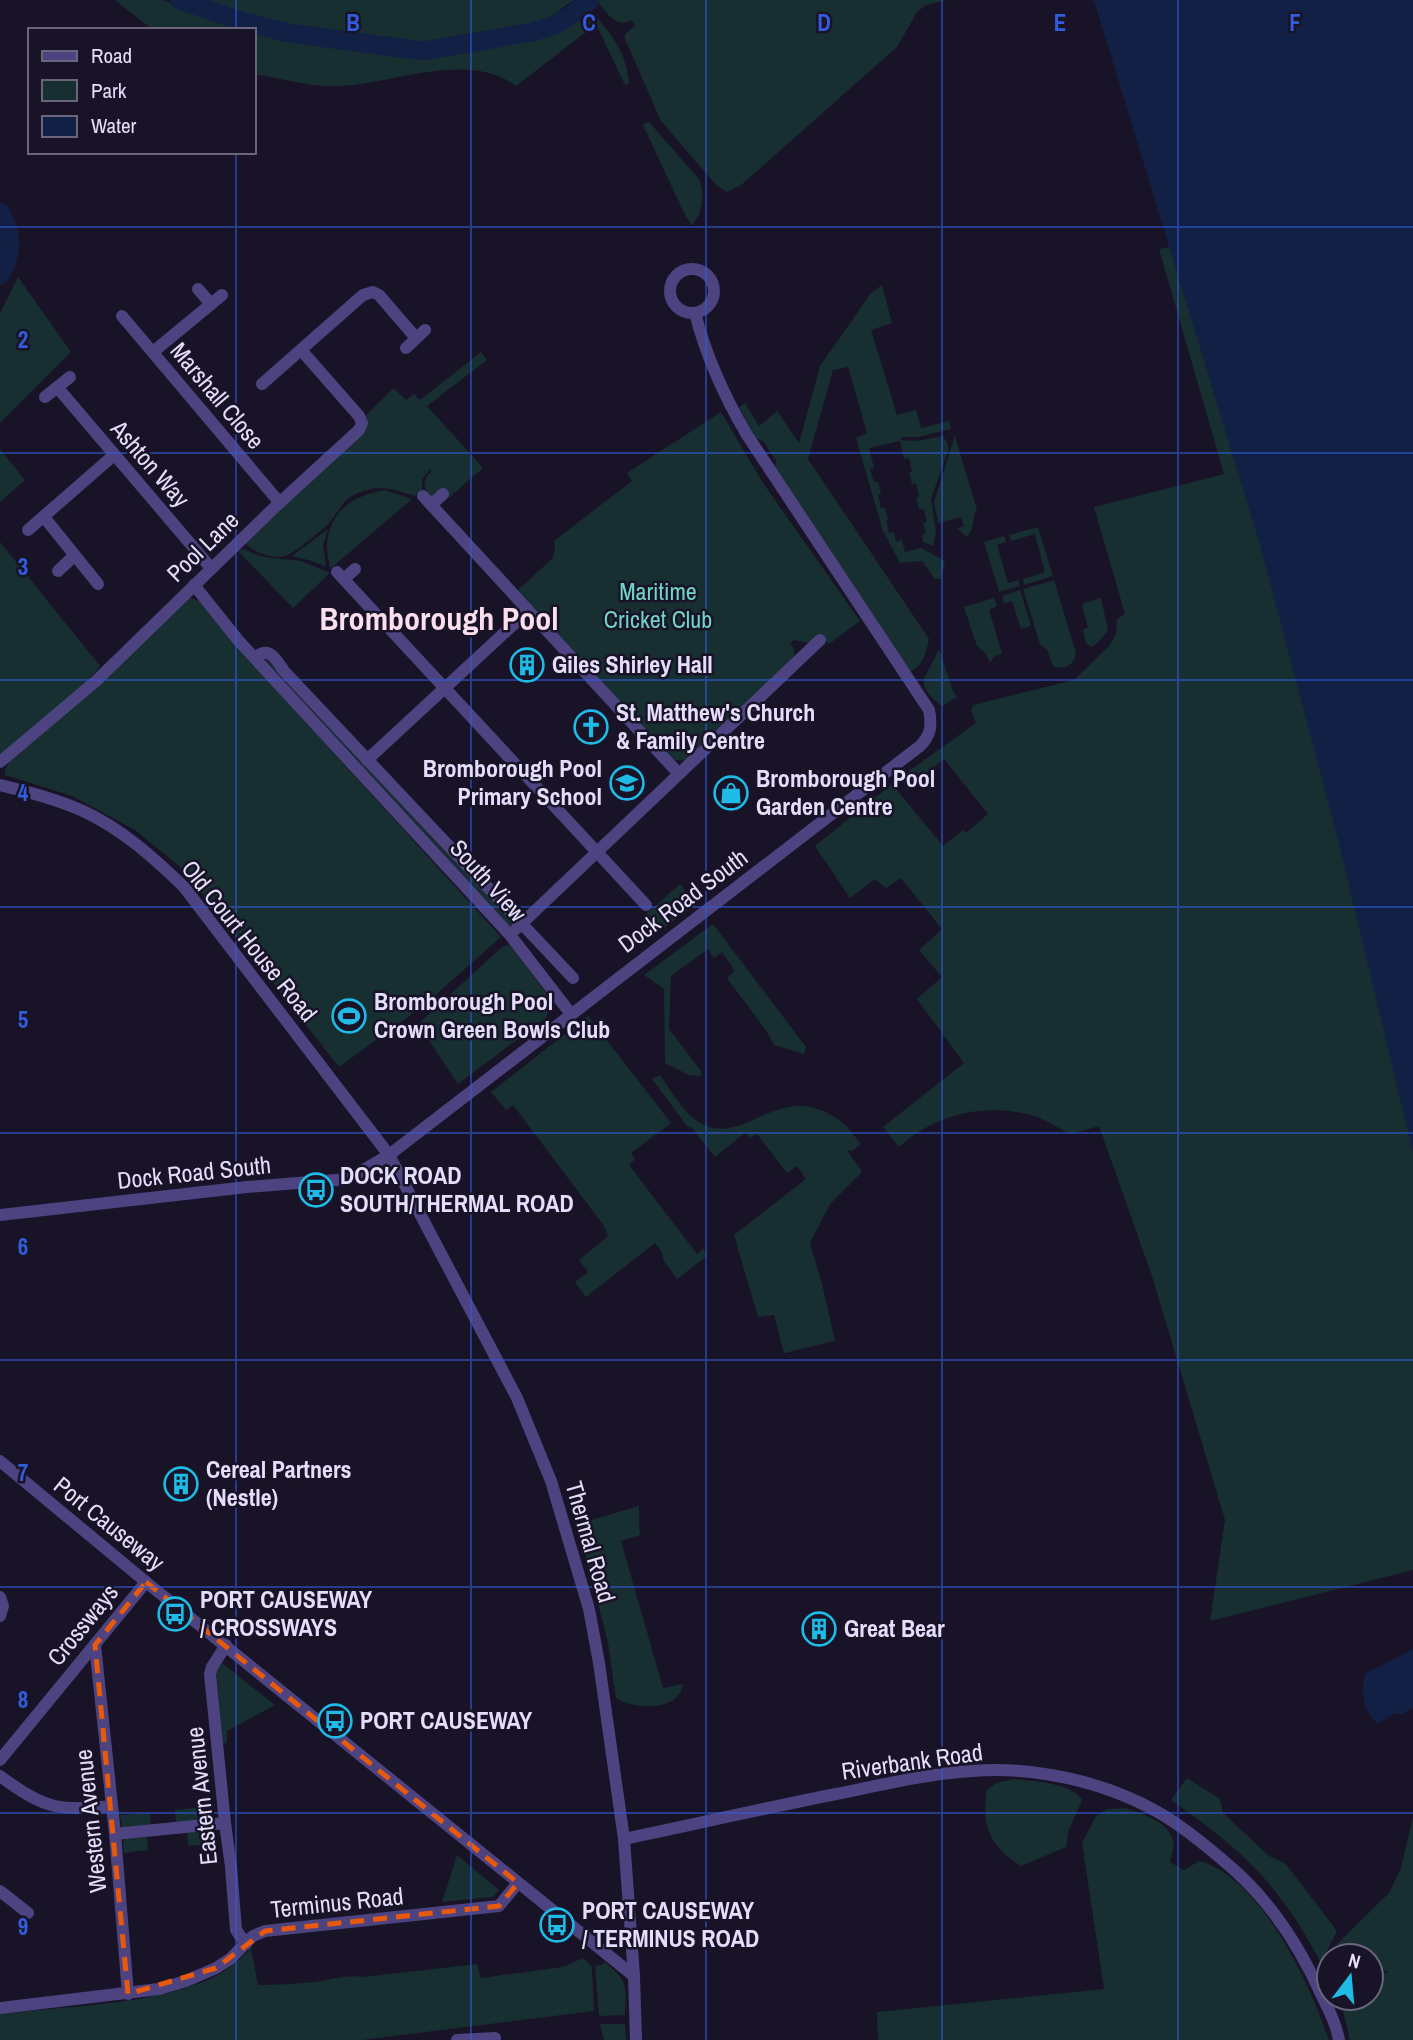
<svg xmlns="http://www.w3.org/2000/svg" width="1413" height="2040" font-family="'Archivo Narrow',sans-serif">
<rect width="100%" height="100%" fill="#191327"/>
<!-- green -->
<g fill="#172f31">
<path d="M115,0H163L246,30H153Z"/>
<path d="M193,0H574L559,10L563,15L534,27L473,39L429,45L371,41L279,26L240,16Z"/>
<path d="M596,0H946L926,5L917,12L897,47L741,185L727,192L717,186L661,121L625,39V34L635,26L632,20C615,29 607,12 596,0Z"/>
<path d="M1094,0H1195L1413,568V1570L1210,1621L1225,1520L1152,1276L1099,1126L1071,1134C1058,1128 1045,1119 1031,1115C984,1103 935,1114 899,1147L883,1127L964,1063L917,999L942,977L919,950L942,929L901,878L886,888L875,879L850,898L815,846L892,784L943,846L963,830L966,833L988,814L944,759L908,788L899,778L976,723L971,711L973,705L1074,680L1109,646L1116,634L1117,619L1125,614L1094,507L1224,474L1159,249L1170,247Z"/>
<path d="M590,9C610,33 626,50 629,83L625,85L597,26L582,35L516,86C470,51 396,82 344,86C314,88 283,79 254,74V32L311,45L424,55L475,50L545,34L568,25Z"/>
<path d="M649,122L699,179C705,194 703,213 692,225L686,217L643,125Z"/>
<path d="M18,277L71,352L0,423V313Z"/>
<path d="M882,285L892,323L871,330L897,415L916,410L921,428L949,421L951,429L918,437H903L900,440L917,441L943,436L948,444V451L931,499L936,533L933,546L923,542L922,535L926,533L923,523L927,522L924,509H919L916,498L919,497L916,483L912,484L909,473L912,471L909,458L904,459L900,441L869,448L874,468L870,469L874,482H878L881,494L878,495L881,508H885L888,519L886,520L889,533L894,532L896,542L902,540L905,552L921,548L945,561L941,579H935L922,561L900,563L883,531L856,438L867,433L848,367L833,370L808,459L929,639C926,653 923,666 910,672L775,470L776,461L763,441L755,438L739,407L745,403L759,426L777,411L799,443L820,366L871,293Z"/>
<path d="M481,352L487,360L427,406L483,468L438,507L424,486L426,477L431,472V468L422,479V490L415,496C394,490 380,483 358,493C342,499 339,512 328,524C321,531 294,553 285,556C272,559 253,552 245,543L363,432L365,416L394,388L406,400L414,394L420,400Z"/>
<path d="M721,412L763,483L860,621L829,644L820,634L810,643L794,640L790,644C796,649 795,654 793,661L685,761L675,760L669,756L518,590L553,558L555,549L554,541L632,481L627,473Z"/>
<path d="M955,436L977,510L975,512L972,529L967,537L957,528L964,526L961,517L938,523L934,502Z"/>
<path d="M0,449L25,480L0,502Z"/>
<path d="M385,490L412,499L330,569C329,562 327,555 327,547C328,512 353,495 385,490Z"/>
<path d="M1038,527L1053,576L1024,585L1023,579L1045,572L1035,534L1011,541L1009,535Z"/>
<path d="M328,529L323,545L326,567L312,561L292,556Z"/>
<path d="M1004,536L1006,542L997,545L1008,583L1018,580L1020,586L999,592L984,542Z"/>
<path d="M0,542L100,666L85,684L0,755Z"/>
<path d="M243,549L263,557L301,561L330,573L293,608L238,551Z"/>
<path d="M1054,580L1076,653C1074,665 1065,671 1053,666L1047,650L1040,644L1023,589Z"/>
<path d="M1020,590L1031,626L1021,629L1012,601L1004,603L1002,596Z"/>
<path d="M191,598L199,601L243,653L501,937L423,1006L339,1067L213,906L178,865L135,830L72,796L5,775V769L11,759L185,600Z"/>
<path d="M994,598L997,606L989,610L1002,653L995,656L990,662L985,653L977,646L964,607Z"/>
<path d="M1101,598L1108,630L1098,643L1091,647L1086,643L1083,630L1088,627L1082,607L1084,603Z"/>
<path d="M939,649L953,691L957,697L942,706C911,682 927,678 939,649Z"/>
<path d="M267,659L513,923L510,926L266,661Z"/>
<path d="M680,884L695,905L641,945L636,936L645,915Z"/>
<path d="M713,924L806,1047L804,1054L774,1045L767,1032L727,978L735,971L722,952L714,958L708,949L671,976L669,1029L701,1071V1076L689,1075L665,1063L664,989L644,975Z"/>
<path d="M510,944L552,1001L546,1018L458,1084L418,1024L502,947Z"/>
<path d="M588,1016L671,1123L631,1153L635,1159L629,1165L697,1254L703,1249L708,1255L677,1279L664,1261L661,1251L655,1243L586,1297L575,1282L588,1272L579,1260L608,1236L604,1226L513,1105L506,1110L491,1092Z"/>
<path d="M660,1075C671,1090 681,1110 697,1121C745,1152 777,1076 839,1120C848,1126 854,1136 861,1144L852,1151L847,1150L862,1172L830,1204L810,1243L822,1284L835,1341L784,1353L774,1315L758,1317L734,1235L806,1179L797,1166L787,1173L757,1134L750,1138L746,1132L715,1157L692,1128L687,1126L652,1079Z"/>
<path d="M639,1506V1529L641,1535L621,1541L663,1688L683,1684C679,1712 634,1710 616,1698L608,1643L578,1524Z"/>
<path d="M222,1663L275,1705L227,1731V1743L223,1744L216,1670Z"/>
<path d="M1187,1778L1220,1799L1223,1813L1269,1856L1285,1863L1337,1931L1327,1951L1329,1957V1977C1313,1949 1298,1919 1277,1894C1249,1856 1209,1827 1171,1800Z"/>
<path d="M1014,1779C1033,1781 1073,1783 1082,1800L1068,1832L1066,1847L1021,1866C990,1847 981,1826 987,1790L996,1783Z"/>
<path d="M212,1806L213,1820L176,1823L175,1810Z"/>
<path d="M1125,1808C1140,1813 1167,1821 1173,1839C1175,1847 1172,1855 1170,1862L1184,1870L1199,1861C1261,1877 1310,1984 1329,2040H878L877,2012L1104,1989L1082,1843L1096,1816L1108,1809Z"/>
<path d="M150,1813L151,1826L122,1829L120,1815Z"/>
<path d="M1413,1817V2040H1350L1340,1998H1371V1982L1389,1971L1371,1972V1956H1337V1944L1389,1893L1401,1868Z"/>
<path d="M214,1830L215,1844L188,1846L187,1832Z"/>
<path d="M147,1837L148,1850L124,1853L123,1841L125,1839Z"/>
<path d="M457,1855L499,1890L493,1897L442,1902Z"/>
<path d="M251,1949L258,1985C277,1985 295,1984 314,1982C330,1980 347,1974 363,1977L477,1964L481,1978L563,1967L583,1958L592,1967L594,2011L362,2040H0V2014C64,2006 166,2005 221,1973C232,1966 241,1957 251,1949Z"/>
<path d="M605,1962C629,1983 626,1985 625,2015L599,2016L595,1966L602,1965Z"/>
<path d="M600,2024H625L626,2040H604Z"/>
</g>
<!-- water -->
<g fill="#132046">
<path d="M1094,0H1413V1153L1338,840L1260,545Z"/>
<path d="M1413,1649V1708L1403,1714H1393L1378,1724C1363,1711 1361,1693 1365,1674Z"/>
</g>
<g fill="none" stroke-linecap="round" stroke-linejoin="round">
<!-- river -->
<g stroke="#132046" stroke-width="19">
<path d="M180,0L241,21L289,33L423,51L532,32L555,25L576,12L590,0"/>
<path d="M0,212C13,234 13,254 0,275"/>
</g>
<!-- minor -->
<g stroke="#4d4381" stroke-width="12">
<circle cx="692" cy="291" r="22"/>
<path d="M198,289L211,304"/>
<path d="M122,316L280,503"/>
<path d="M406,348L425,330"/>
<path d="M153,352L222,295"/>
<path d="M262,384L363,295L373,292L379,295L416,338"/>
<path d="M57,387L211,568"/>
<path d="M45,397L70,377"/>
<path d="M423,496L679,774"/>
<path d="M431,505L443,494"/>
<path d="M44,517L98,584"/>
<path d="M28,530L114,455"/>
<path d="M58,571L74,556"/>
<path d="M337,572L646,905"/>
<path d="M344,579L355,569"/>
<path d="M194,585L238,640L510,935L571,1014"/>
<path d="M255,658C269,645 276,659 284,671L573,978"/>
<path d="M367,760L528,611"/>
<path d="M0,762L96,681L276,506L359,430L362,423L359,416L301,350"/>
<path d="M0,785C28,792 57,799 83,811C122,829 154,858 184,887L389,1155L517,1398L551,1481L589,1609L599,1663L624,1839L634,1976L636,2040"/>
<path d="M516,929L820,640"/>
<path d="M0,1215L247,1187L348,1179L389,1155L920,746C931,735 932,726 929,710L747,435C724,396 706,356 695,313"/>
<path d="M0,1461L146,1582L634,1976"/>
<path d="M0,1597L3,1606L0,1616"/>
<path d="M95,1645L115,1834L128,1994"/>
<path d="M226,1645L212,1667L210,1674L225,1823L231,1867L236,1930L246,1944"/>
<path d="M0,1760L146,1582"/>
<path d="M0,1776C45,1809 57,1811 112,1806"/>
<path d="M115,1834L225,1823"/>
<path d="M624,1839C695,1824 766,1808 836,1794C881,1785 926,1774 972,1771C1033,1766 1102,1781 1156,1811C1183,1826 1208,1847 1232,1868C1272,1903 1300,1947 1322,1996C1329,2010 1336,2024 1339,2040"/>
<path d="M0,1891L28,1913"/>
<path d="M0,2008L159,1989L186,1981L216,1968L230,1959L253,1936L265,1931L499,1906L518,1883"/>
<path d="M457,2040L495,2038"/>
</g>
</g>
<!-- marked area -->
<path fill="none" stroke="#e8590c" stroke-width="5" stroke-dasharray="14 9" stroke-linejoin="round" d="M146,1582L518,1883L499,1906L265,1931L216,1968L128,1994L95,1645Z"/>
<!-- grid -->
<path fill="none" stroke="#315cdc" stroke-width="2" stroke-opacity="0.55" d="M236,0V30M471,0V2040M706,0V2040M942,0V2040M1178,0V2040M236,152V2040M0,227H1413M0,453H1413M0,680H1413M0,907H1413M0,1133H1413M0,1360H1413M0,1587H1413M0,1813H1413"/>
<!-- icons -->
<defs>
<symbol id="building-ring" viewBox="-11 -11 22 22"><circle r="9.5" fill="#191327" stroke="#1ebbe6" stroke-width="1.5"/><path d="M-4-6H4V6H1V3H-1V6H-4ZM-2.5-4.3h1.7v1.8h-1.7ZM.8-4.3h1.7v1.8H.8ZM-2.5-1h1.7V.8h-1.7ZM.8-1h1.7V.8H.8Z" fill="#1ebbe6"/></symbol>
<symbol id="church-ring" viewBox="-11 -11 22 22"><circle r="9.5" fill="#191327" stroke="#1ebbe6" stroke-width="1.5"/><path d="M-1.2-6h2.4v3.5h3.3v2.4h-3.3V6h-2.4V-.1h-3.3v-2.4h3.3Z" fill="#1ebbe6"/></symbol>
<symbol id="school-ring" viewBox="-11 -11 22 22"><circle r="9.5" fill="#191327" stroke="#1ebbe6" stroke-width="1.5"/><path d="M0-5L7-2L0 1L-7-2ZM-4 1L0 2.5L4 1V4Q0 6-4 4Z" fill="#1ebbe6"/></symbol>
<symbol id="shop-ring" viewBox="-11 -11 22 22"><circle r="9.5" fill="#191327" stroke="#1ebbe6" stroke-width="1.5"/><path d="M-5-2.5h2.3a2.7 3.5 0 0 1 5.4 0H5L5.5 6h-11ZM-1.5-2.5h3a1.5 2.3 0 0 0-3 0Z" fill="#1ebbe6"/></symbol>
<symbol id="stadium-ring" viewBox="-11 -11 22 22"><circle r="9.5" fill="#191327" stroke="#1ebbe6" stroke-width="1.5"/><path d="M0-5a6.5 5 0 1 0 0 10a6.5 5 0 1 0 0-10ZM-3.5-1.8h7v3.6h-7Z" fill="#1ebbe6"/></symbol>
<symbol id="bus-ring" viewBox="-11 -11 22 22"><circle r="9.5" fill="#191327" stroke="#1ebbe6" stroke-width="1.5"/><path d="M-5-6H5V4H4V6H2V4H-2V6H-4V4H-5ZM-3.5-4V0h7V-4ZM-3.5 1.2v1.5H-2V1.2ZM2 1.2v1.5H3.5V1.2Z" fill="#1ebbe6"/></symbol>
</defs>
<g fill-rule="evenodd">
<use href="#building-ring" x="508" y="646" width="38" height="38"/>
<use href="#church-ring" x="572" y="708" width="38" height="38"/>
<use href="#school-ring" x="608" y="764" width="38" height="38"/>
<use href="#shop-ring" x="712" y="774" width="38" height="38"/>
<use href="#stadium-ring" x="330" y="997" width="38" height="38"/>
<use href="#bus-ring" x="297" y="1171" width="38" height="38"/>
<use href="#building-ring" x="162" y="1465" width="38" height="38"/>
<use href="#bus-ring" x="156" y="1595" width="38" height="38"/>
<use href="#building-ring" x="800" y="1610" width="38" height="38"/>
<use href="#bus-ring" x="316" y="1702" width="38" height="38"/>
<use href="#bus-ring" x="538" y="1906" width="38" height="38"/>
</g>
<g text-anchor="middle" stroke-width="5" stroke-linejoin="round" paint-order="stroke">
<!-- street labels -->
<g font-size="24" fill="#e4ddfb" stroke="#191327">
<text transform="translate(217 396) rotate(50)" y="8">Marshall Close</text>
<text transform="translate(150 464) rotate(49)" y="8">Ashton Way</text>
<text transform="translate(203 547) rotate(-44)" y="8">Pool Lane</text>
<text transform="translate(488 881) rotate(48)" y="8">South View</text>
<text transform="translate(683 901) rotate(-37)" y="8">Dock Road South</text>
<text transform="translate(249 941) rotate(51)" y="8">Old Court House Road</text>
<text transform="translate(194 1173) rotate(-6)" y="8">Dock Road South</text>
<text transform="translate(109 1524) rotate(39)" y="8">Port Causeway</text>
<text transform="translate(590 1542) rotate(74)" y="8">Thermal Road</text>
<text transform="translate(83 1625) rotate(-51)" y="8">Crossways</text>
<text transform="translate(912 1762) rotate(-8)" y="8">Riverbank Road</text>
<text transform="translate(202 1796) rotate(-96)" y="8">Eastern Avenue</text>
<text transform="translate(91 1821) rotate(-96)" y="8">Western Avenue</text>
<text transform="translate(337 1903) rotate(-6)" y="8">Terminus Road</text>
</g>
<!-- park labels -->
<g font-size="24" fill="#70d5c7" stroke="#191327">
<text x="658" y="600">Maritime<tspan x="658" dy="28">Cricket Club</tspan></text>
</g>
<!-- poi labels -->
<g font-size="24" font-weight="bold" fill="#e4ddfb" stroke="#191327" text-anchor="start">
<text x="552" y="673">Giles Shirley Hall</text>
<text x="616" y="721">St. Matthew's Church<tspan x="616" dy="28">&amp; Family Centre</tspan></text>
<text x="602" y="777" text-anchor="end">Bromborough Pool<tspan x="602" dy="28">Primary School</tspan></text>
<text x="756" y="787">Bromborough Pool<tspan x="756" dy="28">Garden Centre</tspan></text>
<text x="374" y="1010">Bromborough Pool<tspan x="374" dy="28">Crown Green Bowls Club</tspan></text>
<text x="340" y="1184">DOCK ROAD<tspan x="340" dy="28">SOUTH/THERMAL ROAD</tspan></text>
<text x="206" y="1478">Cereal Partners<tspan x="206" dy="28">(Nestle)</tspan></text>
<text x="200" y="1608">PORT CAUSEWAY<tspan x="200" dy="28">/ CROSSWAYS</tspan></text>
<text x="844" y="1637">Great Bear</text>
<text x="360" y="1729">PORT CAUSEWAY</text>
<text x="582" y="1919">PORT CAUSEWAY<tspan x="582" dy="28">/ TERMINUS ROAD</tspan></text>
</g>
<!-- district labels -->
<g font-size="32" font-weight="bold" fill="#fcdfee" stroke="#191327">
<text x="439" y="630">Bromborough Pool</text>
</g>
</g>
<g font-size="23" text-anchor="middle" font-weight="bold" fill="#315cdc" stroke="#191327" stroke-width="5" stroke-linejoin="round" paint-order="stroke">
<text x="353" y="31">B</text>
<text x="589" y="31">C</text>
<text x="824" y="31">D</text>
<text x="1060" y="31">E</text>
<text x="1295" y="31">F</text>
<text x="23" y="348">2</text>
<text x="23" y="575">3</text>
<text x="23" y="801">4</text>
<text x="23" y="1028">5</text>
<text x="23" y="1255">6</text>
<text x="23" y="1481">7</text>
<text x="23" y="1708">8</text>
<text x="23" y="1935">9</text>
</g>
<!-- legend -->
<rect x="28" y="28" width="228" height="126" fill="#191327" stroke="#6a647c" stroke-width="2"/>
<rect x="42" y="51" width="35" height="10" fill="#4d4381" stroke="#6a647c" stroke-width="2"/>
<text x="91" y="63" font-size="21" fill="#e4ddfb">Road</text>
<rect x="42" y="80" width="35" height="21" fill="#172f31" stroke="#6a647c" stroke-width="2"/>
<text x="91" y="98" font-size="21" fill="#e4ddfb">Park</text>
<rect x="42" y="116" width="35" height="21" fill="#132046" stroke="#6a647c" stroke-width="2"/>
<text x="91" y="133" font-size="21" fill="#e4ddfb">Water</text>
<!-- north arrow -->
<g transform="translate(1350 1977) rotate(16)"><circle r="33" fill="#191327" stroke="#6a647c" stroke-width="2"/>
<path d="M0-5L12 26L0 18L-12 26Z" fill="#1ebbe6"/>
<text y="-10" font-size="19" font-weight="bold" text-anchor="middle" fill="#e4ddfb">N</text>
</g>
</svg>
